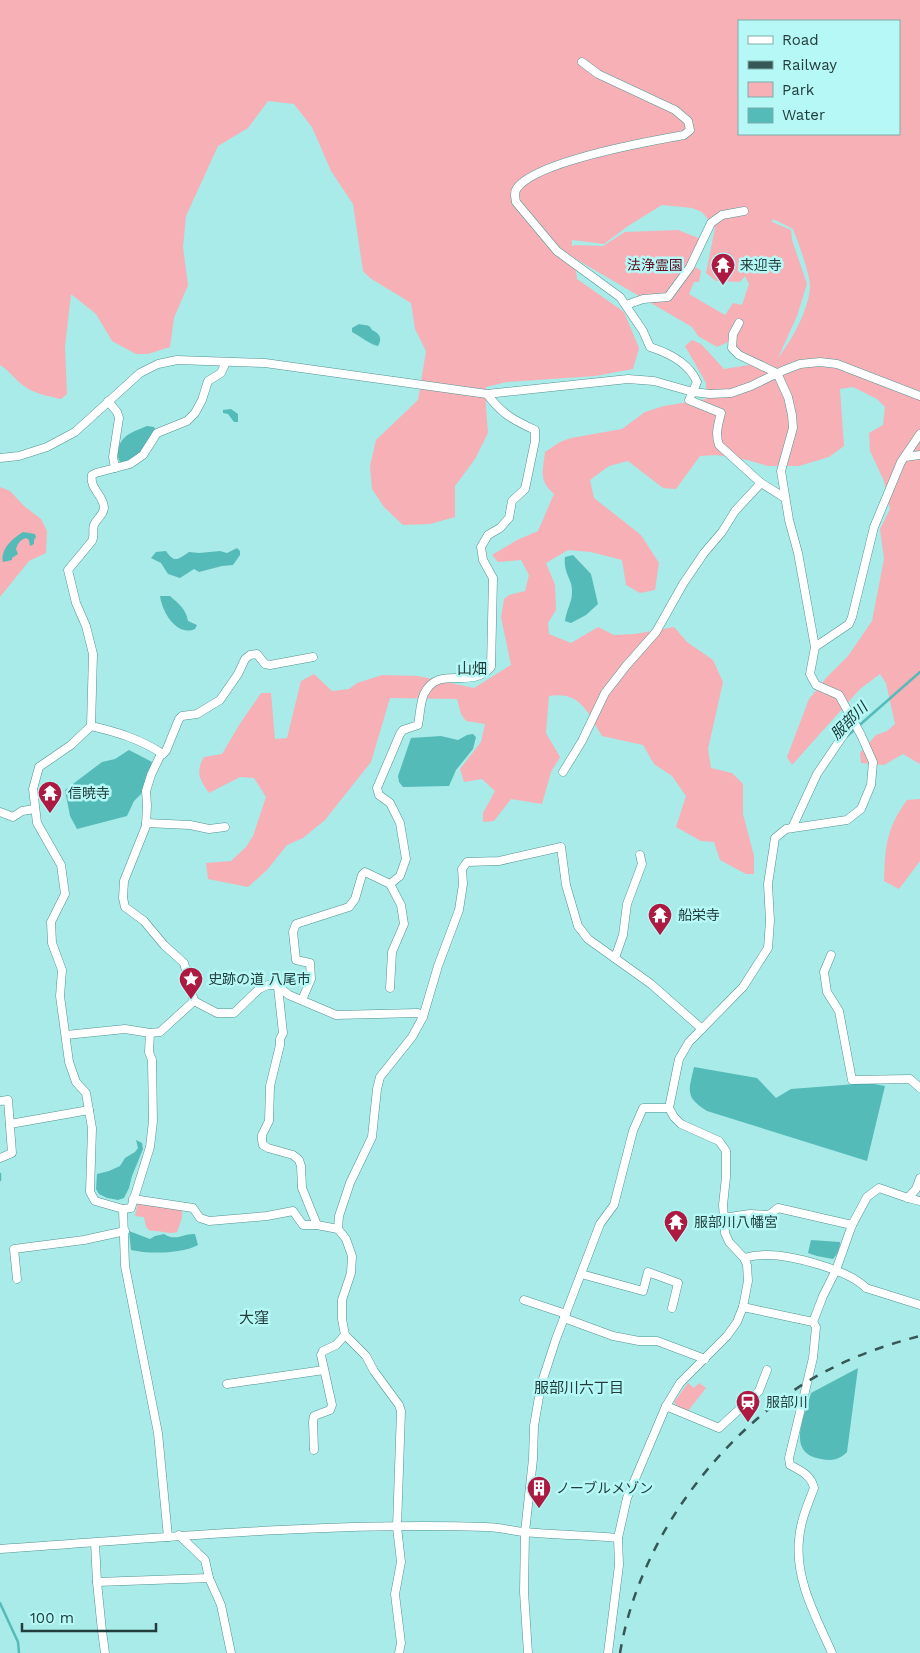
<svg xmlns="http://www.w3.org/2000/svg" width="920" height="1653" font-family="'Work Sans','Noto Sans JP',sans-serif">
<rect width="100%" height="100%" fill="#a8ebe8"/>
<!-- green -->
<g fill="#f7b0b6" fill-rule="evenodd">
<path d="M0,0H920V764L903,754L884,765L861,763L860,753L876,735L887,731L895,724L886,683L880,674L860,689L792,765L787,757L809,699L826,678L848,656L872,621L884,559L880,529L890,509L884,481L870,451L869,433L883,425L885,407L877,399L853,387L840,389L844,446L829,457L799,466H768L747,460L717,455L700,456L676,489L663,488L628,461L609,466L590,480L594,498L641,535L659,563L655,590L640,593L626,585L622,560L591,552L568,550L546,563L555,585L556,610L548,623L549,634L571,643L598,627L614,635L635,634L674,627L687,642L713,660L723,682L708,749L711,768L732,773L743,784V814L754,856V874H746L720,860L714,842L701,841L676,827L686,796L672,776L654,764L643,745L602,736C587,712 581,691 549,696L546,733L560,757L551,772L542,804L511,799L494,821L483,822V813L495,791L482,779L464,782L460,769L481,742L485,724L466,721L461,714L457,699L390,698L371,762L325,820L303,838L287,845L267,870L248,887L208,879L206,863L231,861L246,847L253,836L266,797L254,778L240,777L209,793C200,780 195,772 204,757L222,754L241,722L261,693H271L275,739L287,738L301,681L314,674L332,691L349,689L357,683L382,675L418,676L474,688L511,665L501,617L504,599L509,595L525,591L529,575L521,560L498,562L492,555L517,540L538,531L554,494C538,480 543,471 545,452L560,442L571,438L622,429L645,412L664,406L706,399V383L685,346L692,340L701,344L724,369L761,363L741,354L728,342L717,347L698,336L692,327L574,258L577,279L624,312L639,348L633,369L595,376L507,382L486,387V409L488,433L475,459L455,486V517L430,524L403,525L384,507L372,489L370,466L376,440L418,400L426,351L415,329L411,303L370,278L363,271L353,204L331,171L312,127L294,104L268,101L248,128L218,146L186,216L183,247L188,285L174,318L170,347L148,354H136L112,341L96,314L71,294L65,347L67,394L61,399C48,396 35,394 24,386C15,380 10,371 0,365ZM739,21H899V134H739ZM662,205L692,208L702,212L715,228L706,273L716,281L740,282L745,276L749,284L742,305L733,303L725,315L689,294L694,282H699L701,271L690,263L701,239L678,230L625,232L603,246L575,245L572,246V240L604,244L628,226ZM773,219L793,229C798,242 811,276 810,288C808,311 792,340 778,358L797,316L807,284L792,240L791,230L772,222Z"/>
<path d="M0,487L10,491L24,506L41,519L47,531L46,553L29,561L0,597Z"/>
<path d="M920,799V861L899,889L884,881C885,847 886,829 907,800Z"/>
<path d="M138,1202L182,1208V1218L177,1232C168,1235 159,1230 150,1231L146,1227L144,1217L135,1216Z"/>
<path d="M688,1383L694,1388L699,1383L706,1388L688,1411L677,1407L674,1402Z"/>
</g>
<!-- water -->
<g fill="#55bbb9">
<path d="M359,324C365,326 369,323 372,330C379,333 383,338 378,346C371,345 360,336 352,332V328Z"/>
<path d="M231,409L238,414V422H234L228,414L223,413V410Z"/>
<path d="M147,426L154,427L156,431L142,452L122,464C118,460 118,458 118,453C119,435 133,432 147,426Z"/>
<path d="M23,532L35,534L36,537L34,540V544L30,546L29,540L26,538C20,540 18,543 16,549L18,554L12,558V560L3,562C0,549 13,538 23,532Z"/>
<path d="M237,548L240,551V555L233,565L222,566L199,572L194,569L180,578L168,574L161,563L151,558L156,552L166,551C175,564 178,559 189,552L199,553L220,551L227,553Z"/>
<path d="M573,555L591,574L598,604L586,615L571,623L565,621C566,611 572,602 572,593C573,579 563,574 565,557Z"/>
<path d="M160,596H170C179,604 186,609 188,621L197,625L195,629C176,637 162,611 160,596Z"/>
<path d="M473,734L476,737L473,749L456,770L449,786L403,787L399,782L398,776L411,738L441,736L458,740L467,735Z"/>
<path d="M129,750L152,762L141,794L134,801L127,816L77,829L70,816L65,790L102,762L115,759Z"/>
<path d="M694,1067L757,1078L776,1098L791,1089L869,1083L885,1086L867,1161L707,1111C684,1097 689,1090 694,1067Z"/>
<path d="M136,1140L142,1143L143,1149L132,1176L129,1188L124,1198L118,1200L107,1198L99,1194L96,1189L97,1174L109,1171L120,1166L125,1158L135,1152L138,1148Z"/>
<path d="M129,1231L150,1239L155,1236L164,1234C175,1242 184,1233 195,1234L198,1245C182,1254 148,1254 131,1250Z"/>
<path d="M811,1240L840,1242C840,1248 837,1255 833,1259L817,1256L808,1253Z"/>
<path d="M858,1368L847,1452C839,1460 832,1461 821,1459C785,1453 805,1416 811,1393Z"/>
</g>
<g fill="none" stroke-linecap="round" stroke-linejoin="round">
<!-- stream -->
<g stroke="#55bbb9" stroke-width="2.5">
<path d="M846,737L920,672"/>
<path d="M0,1174V1180"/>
<path d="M0,1603L18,1642L19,1653"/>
</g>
<defs>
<g id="street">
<path d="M582,62L598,74L675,110L688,121L690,130L684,135C650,141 537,161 517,188C514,192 515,197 516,202L557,251L620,297L643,331L650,347C669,353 689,363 697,382L689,400L721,413C718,425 715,434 719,445L761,483L785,498"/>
<path d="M626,305L643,299L668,297L690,267L711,223L722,215L744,211"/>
<path d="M108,401L117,412L119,418L113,457L115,468"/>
<path d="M905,457L920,455"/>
<path d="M0,458L19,456L47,447L75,432L140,373L158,364L177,360L265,363L487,394L628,379L654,381L693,392L710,394L731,393L751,386L782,371L800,364L820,362L837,364L920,396"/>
<path d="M815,647L849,624L852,617L874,527L901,462L920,434"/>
<path d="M313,657L270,665L265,664L257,654L250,655L245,659L238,674L220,700L197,714L182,716L179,719L166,751L160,756L151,775L146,791L147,805L146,826L124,881L123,898L125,907L144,921L164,945L184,963L194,1001L217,1013H234L259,989L268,985H276L289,995L336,1015L418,1013L423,1017"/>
<path d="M91,726C117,732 140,739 163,754"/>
<path d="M563,772L582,741L605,693L626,666L656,632L683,584L704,553L722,532L735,511L761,483"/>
<path d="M0,812L13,817L22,811L35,809"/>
<path d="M146,823L190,825L209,829L225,827"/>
<path d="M792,828L817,774L853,721"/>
<path d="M831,955L824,972L827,992L839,1011L852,1080L910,1079L920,1088"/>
<path d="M615,958L623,935L627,904L642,864L640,855"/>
<path d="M278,987L283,1033L280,1039V1045L270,1086L269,1121L262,1135V1140L263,1145L268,1148L293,1155L299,1160L301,1166L302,1188L317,1225"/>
<path d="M390,988L392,952L404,924L401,905L390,884"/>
<path d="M302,1000L311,979L310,963L296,960L293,932L296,924L349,907L355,899L362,875L365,872L390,884L400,876L406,859L400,823L390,803L379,795L377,788L400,734L403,730L418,725C420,715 420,703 424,694C439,663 470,691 491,667L493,578L483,560L481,547L488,535L500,528L509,518L512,501L525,489L535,441V430C513,420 502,414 487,394"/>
<path d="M150,1033L149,1052L152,1060L153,1121L150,1147L131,1208L123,1209L95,1201L90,1192L92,1128L86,1093L76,1082L69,1062L60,996L62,970L52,943L51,922L65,894L61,865L37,823L33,789L39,767L71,745L91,726L93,654L86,626L76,603L68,570L92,541C95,535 92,531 94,525C96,519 103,516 104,508C104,496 89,488 92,475L96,473L130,464L143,455L157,433L187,421L195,413L202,400L208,381L221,373L226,362"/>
<path d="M66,1035L125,1029L150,1033L160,1032L194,1001"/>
<path d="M0,1101L8,1100L12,1153L0,1158"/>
<path d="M10,1124L89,1110"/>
<path d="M908,1198L920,1201"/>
<path d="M133,1199L193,1208L200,1218L209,1221L267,1216L293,1211L303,1225H317L338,1229"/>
<path d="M123,1209L125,1266L158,1433L168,1537"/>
<path d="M723,1218L750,1214L769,1215L778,1208L852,1225"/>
<path d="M744,1258C751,1256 759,1255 767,1255C792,1255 849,1270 866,1288L920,1305"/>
<path d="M581,1274L643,1291L648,1272L678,1283L672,1308"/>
<path d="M17,1279L14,1249L84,1240L125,1231"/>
<path d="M524,1300L566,1314"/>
<path d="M743,1307L813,1322"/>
<path d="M564,1318L613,1336L639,1341H657L705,1359"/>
<path d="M227,1384L324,1370"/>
<path d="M666,1406L719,1428L759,1391L767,1370"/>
<path d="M314,1450L313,1422L314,1416L330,1410L332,1405L321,1355L323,1351L336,1345L345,1335"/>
<path d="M179,1535L205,1560L209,1578L221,1605L231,1653"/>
<path d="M95,1543L97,1582L102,1631L105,1653"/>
<path d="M0,1549C162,1538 324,1522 487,1527C499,1527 512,1531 524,1532C555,1535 587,1535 618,1538"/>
<path d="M97,1582L209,1578"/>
<path d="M399,1653L401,1643L395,1594L401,1562L397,1527L401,1411L399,1405L374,1371L366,1356L345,1335L342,1319V1300L351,1273L352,1256L346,1239L338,1229L339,1216L350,1183L372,1137L377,1089L380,1077L412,1037L423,1017L438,966L459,910L463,884L462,869L467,862L499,861L561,847L566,885L578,926L588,939L651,984L702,1029"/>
<path d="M528,1653L524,1592L525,1532L533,1459L534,1426L541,1385L556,1339L600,1224L614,1205L633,1131L643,1108H669"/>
<path d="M608,1653L619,1565L618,1538L627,1498L666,1406L680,1383L727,1336L737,1322L743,1307L748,1281L747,1265L744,1258L729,1242L725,1233L723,1205L726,1177V1151L719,1141L681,1124L674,1117L669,1108L679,1059L689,1042L743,987L768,948L770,921L768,884L775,838L786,829L847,820L861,809L871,785L873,762L861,735L839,695L816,685L810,674L815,647L798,553L789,520L781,471L793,428L792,415L788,397L777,373L739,355L732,348L733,334L739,323"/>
<path d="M832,1653C816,1617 795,1580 799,1540C800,1522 808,1504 814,1488C811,1475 801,1471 790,1465L789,1458L813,1358L816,1327L813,1322L823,1296L836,1270L852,1225L867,1197L879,1188L908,1198L916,1189L920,1178"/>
</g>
</defs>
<!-- street casing -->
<use href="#street" stroke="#539391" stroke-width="9"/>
<!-- street -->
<use href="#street" stroke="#fff" stroke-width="8"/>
<!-- rail -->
<path stroke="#365756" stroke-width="2.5" stroke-dasharray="9 9" stroke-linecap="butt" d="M620,1653C637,1551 703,1456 786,1396C825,1367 873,1348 920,1336"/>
</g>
<!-- icons -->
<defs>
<symbol id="temple-pin" viewBox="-11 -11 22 30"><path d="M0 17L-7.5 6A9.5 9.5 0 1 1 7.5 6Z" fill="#ad1941" stroke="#b5f8f6"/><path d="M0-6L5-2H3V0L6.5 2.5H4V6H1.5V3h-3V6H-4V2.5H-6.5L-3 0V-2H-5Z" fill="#fff"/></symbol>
<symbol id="sight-pin" viewBox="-11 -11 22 30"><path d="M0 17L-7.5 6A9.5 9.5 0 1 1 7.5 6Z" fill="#ad1941" stroke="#b5f8f6"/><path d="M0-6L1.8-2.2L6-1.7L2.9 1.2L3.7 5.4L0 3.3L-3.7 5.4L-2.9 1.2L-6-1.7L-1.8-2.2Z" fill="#fff"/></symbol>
<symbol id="station-pin" viewBox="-11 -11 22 30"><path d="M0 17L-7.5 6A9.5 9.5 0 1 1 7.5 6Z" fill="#ad1941" stroke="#b5f8f6"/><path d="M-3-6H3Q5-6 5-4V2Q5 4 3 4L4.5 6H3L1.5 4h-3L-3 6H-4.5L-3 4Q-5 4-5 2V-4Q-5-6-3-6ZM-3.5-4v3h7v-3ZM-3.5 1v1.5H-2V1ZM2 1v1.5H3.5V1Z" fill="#fff"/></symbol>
<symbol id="building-pin" viewBox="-11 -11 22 30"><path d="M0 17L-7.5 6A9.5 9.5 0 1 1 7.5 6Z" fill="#ad1941" stroke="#b5f8f6"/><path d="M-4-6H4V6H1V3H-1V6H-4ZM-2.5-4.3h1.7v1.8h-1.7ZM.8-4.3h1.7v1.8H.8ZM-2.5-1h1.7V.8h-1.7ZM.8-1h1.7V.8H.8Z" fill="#fff"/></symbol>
</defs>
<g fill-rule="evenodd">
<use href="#temple-pin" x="709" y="251" width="28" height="38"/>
<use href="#temple-pin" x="36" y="779" width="28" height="38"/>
<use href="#temple-pin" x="646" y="901" width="28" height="38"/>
<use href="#sight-pin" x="177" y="965" width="28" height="38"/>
<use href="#temple-pin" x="662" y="1208" width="28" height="38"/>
<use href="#station-pin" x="734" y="1388" width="28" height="38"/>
<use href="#building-pin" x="525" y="1474" width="28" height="38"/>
</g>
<g text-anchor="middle" stroke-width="5" stroke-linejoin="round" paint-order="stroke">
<!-- park labels -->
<g font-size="14" fill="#621124" stroke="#b5f8f6">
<text x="655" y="270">法浄霊園</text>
</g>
<!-- poi labels -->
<g font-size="14" fill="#223d3c" stroke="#b5f8f6" text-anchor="start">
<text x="740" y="270">来迎寺</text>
<text x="68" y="798">信暁寺</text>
<text x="678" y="920">船栄寺</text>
<text x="208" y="984">史跡の道 八尾市</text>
<text x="694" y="1227">服部川八幡宮</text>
<text x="766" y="1407">服部川</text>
<text x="556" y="1493">ノーブルメゾン</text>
</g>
<!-- neighbourhood labels -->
<g font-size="15" fill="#223d3c" stroke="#b5f8f6">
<text x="472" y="674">山畑</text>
<text x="254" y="1323">大窪</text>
<text x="579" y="1393">服部川六丁目</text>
</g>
<!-- water labels -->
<g font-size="15" font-style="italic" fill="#163635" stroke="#b5f8f6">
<text transform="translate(849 721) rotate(-45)" y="5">服部川</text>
</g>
</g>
<!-- legend -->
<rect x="738" y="20" width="162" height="115" fill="#b5f8f6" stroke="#7aadac"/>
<rect x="748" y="36" width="25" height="8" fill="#ffffff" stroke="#7aadac"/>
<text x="782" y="45" font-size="15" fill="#223d3c">Road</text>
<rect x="748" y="61" width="25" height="8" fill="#365756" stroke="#7aadac"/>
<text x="782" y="70" font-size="15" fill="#223d3c">Railway</text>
<rect x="748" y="82" width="25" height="15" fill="#f7b0b6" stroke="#7aadac"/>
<text x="782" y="95" font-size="15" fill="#223d3c">Park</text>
<rect x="748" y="108" width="25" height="15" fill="#55bbb9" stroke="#7aadac"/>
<text x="782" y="120" font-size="15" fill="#223d3c">Water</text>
<!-- scale -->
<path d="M22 1623v8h134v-8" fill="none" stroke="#223d3c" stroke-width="2.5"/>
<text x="30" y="1623" font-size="15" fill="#223d3c" stroke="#b5f8f6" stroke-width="4" paint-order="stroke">100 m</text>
</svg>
